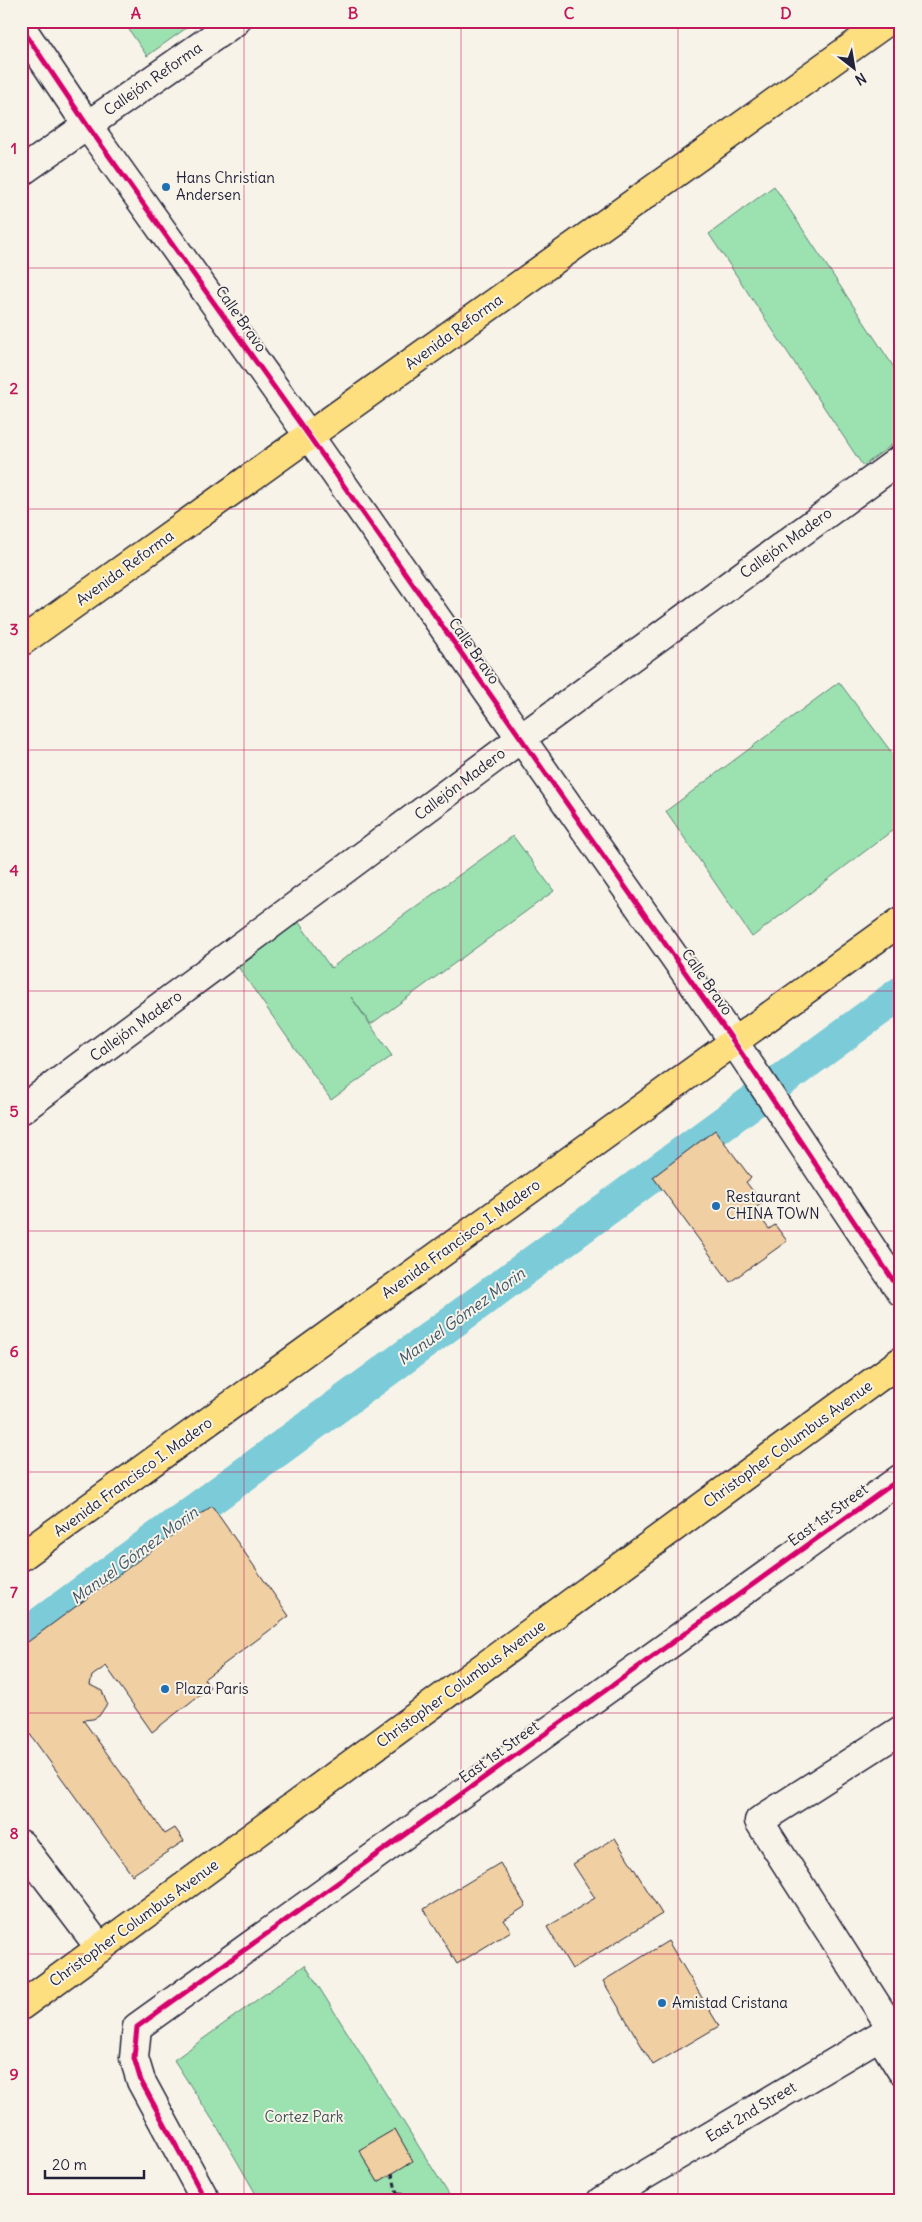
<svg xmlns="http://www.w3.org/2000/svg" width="922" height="2222" font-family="Delius,sans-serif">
<rect width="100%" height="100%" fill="#f7f3e8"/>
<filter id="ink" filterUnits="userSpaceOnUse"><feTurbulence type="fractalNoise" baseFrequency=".02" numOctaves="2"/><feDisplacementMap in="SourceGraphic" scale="10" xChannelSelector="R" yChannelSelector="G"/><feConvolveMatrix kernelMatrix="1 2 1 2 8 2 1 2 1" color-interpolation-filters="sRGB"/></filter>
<g filter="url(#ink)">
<!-- green -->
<g fill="#9be2b0" stroke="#5e8276">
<path d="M123,21H196L147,56Z"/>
<path d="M774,186L901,378V438L863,466L709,234Z"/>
<path d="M839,682L901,765V824L752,937L666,811Z"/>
<path d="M513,836L554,891L371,1024L351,997L392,1056L331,1100L234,961L295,917L331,968Z"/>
<path d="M305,1965L453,2201H260L219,2130L174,2060Z"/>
</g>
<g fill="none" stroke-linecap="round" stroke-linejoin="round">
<!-- canal -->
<path stroke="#7ccbd8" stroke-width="34" d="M21,1638L901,993"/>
</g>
<!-- building -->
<g fill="#f0cfa2" stroke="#22223b">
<path d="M715,1130L751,1178L746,1182L762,1203L754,1209L769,1229L775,1225L787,1241L730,1282L653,1177Z"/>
<path d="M212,1506L289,1616L204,1679L210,1687L152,1732L106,1666L92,1676L90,1685L102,1691L107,1704L99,1716L93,1719L83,1720L165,1834L175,1828L184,1841L132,1875L21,1722V1647Z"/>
<path d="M615,1838L662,1914L572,1969L547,1927L595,1898L573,1864Z"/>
<path d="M500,1863L526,1906L504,1920L511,1931L457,1964L424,1909Z"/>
<path d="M668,1941L719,2026L653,2065L603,1981Z"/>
<path d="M395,2129L413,2161L378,2182L359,2150Z"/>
</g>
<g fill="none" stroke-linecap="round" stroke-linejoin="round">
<defs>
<g id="minor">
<path d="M21,27L87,125L309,436L734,1042L901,1292"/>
<path d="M21,172L236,21"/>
<path d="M21,1110L520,739L901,459"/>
<path d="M21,1844L100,1948"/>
<path d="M892,2029L759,1821L901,1730"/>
<path d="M880,2036L901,2070"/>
<path d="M206,2201L141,2081L134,2058L137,2027L901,1478"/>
<path d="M601,2201L901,2023"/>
</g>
<g id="major">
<path d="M21,642L888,21"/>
<path d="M21,1557L901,921"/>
<path d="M21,2006L901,1361"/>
</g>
</defs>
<!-- minor casing -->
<use href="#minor" stroke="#22223b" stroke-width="31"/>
<!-- major casing -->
<use href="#major" stroke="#22223b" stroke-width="31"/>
<!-- path -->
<g stroke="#22223b" stroke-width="3" stroke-dasharray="5 4" stroke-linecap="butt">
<path d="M392,2173L397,2194"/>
<path d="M393,2201L397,2194L410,2195L412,2201"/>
</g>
<!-- minor -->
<use href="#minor" stroke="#f7f3e8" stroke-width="28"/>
<!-- major -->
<use href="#major" stroke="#fedf80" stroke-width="28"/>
<defs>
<g id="cycleway">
<path d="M21,27L87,125L309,436L734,1042L901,1292"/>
<path d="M206,2201L141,2081L134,2058L137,2027L901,1478"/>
</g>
</defs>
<!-- cycleway casing -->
<use href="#cycleway" stroke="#f7f3e8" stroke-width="8"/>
<!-- cycleway -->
<use href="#cycleway" stroke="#d6006c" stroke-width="5"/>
</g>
</g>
<!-- grid -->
<path fill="none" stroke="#c2185b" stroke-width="1" stroke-opacity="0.55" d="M244,21V2201M461,21V2201M678,21V2201M21,268H901M21,509H901M21,750H901M21,991H901M21,1231H901M21,1472H901M21,1713H901M21,1954H901"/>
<!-- markers -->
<g fill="#1f6fb2" stroke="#f7f3e8" stroke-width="2">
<circle cx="166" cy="187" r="5"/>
<circle cx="716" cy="1206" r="5"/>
<circle cx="165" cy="1689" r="5"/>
<circle cx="662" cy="2003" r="5"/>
</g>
<g text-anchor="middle" stroke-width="4" stroke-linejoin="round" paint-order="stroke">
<!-- street labels -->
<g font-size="15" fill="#22223b" stroke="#f7f3e8">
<text transform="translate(153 79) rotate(-35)" y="5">Callejón Reforma</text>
<text transform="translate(241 319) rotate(55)" y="5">Calle Bravo</text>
<text transform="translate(454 332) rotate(-36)" y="5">Avenida Reforma</text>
<text transform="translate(786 543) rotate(-36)" y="5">Callejón Madero</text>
<text transform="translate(125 568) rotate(-36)" y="5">Avenida Reforma</text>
<text transform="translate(474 651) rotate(55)" y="5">Calle Bravo</text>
<text transform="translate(460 784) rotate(-37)" y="5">Callejón Madero</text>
<text transform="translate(707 982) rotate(55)" y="5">Calle Bravo</text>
<text transform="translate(136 1026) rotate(-36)" y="5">Callejón Madero</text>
<text transform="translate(461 1239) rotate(-36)" y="5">Avenida Francisco I. Madero</text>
<text transform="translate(788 1444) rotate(-36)" y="5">Christopher Columbus Avenue</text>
<text transform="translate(133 1477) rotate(-36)" y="5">Avenida Francisco I. Madero</text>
<text transform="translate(828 1515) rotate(-36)" y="5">East 1st Street</text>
<text transform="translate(461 1684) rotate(-36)" y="5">Christopher Columbus Avenue</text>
<text transform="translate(499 1752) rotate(-36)" y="5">East 1st Street</text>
<text transform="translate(134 1923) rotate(-36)" y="5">Christopher Columbus Avenue</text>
<text transform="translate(751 2112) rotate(-31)" y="5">East 2nd Street</text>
</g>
<!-- poi labels -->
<g font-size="15" fill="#22223b" stroke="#f7f3e8" text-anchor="start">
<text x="176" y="183">Hans Christian<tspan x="176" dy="17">Andersen</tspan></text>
<text x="726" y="1202">Restaurant<tspan x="726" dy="17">CHINA TOWN</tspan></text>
<text x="175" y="1694">Plaza Paris</text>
<text x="672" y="2008">Amistad Cristana</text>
</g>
<!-- park labels -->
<g font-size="15" fill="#405258" stroke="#f7f3e8">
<text x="304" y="2122">Cortez Park</text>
</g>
<!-- water labels -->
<g font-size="16" font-style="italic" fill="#3d556a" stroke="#f7f3e8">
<text transform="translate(461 1316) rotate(-36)" y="6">Manuel Gómez Morin</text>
<text transform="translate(134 1555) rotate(-36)" y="6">Manuel Gómez Morin</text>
</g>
</g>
<!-- margin -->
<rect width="922" height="2222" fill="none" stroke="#f7f3e8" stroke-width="55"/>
<!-- north arrow -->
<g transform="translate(854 68) rotate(149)" stroke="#f7f3e8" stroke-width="4" paint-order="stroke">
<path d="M0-4L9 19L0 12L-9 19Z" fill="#22223b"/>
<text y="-8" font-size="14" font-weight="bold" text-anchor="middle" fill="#22223b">N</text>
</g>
<!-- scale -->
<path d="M45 2170v8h99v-8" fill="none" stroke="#22223b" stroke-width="2.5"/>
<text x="52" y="2170" font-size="15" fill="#22223b" stroke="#f7f3e8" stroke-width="4" paint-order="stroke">20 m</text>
<rect x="28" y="28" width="866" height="2166" fill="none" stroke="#c2185b" stroke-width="2"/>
<g font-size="16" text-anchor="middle" font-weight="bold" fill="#c2185b">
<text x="136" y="19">A</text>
<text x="353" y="19">B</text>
<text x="569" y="19">C</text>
<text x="786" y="19">D</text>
<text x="14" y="154">1</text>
<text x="14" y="394">2</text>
<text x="14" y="635">3</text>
<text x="14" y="876">4</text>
<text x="14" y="1117">5</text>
<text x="14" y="1357">6</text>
<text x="14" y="1598">7</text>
<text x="14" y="1839">8</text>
<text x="14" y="2080">9</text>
</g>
</svg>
